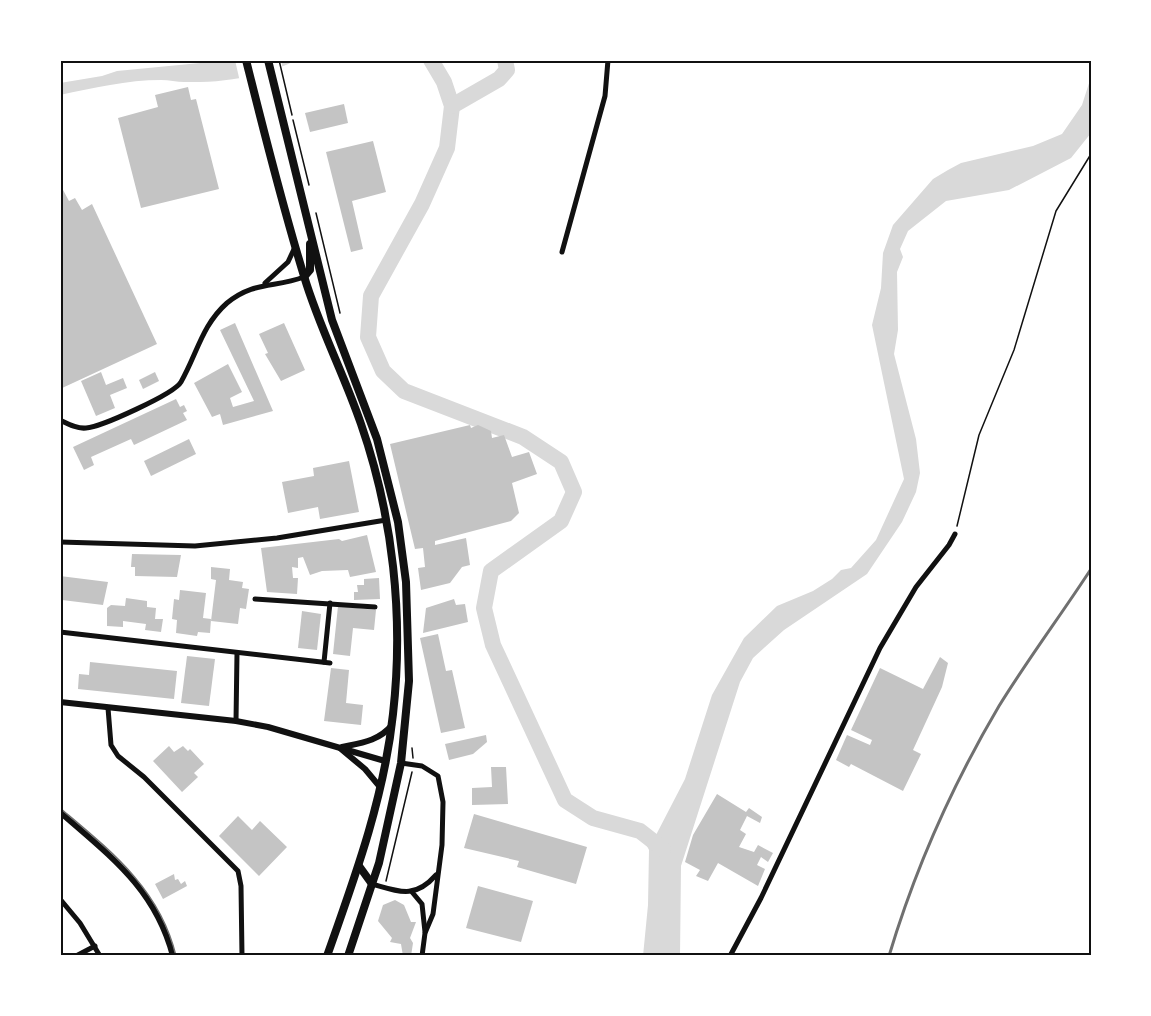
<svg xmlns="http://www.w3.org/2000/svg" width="1151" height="1016" font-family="'IBM Plex Sans',sans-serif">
<rect width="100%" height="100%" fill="#fff"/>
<!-- water -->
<g fill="#d9d9d9">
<path d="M231,60H297C262,77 223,83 184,82C177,82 169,80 161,80C127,80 93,88 60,95V83L102,76L117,71Z"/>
<path d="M1091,77V133L1071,158L1009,190L946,201L908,231L900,249L903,257L897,272L898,330L894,354L916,439L920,473L916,492L902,522L867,574L784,630L753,658L740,682L681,866L680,956H643L648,905L649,850L645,842L649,832L656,835L685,779L712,695L744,638L777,606L813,591L832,579L841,570L851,568L876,540L904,479L872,325L881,288L883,253L893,225L933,179L948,170L961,163L1033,146L1062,134L1082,105Z"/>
</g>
<!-- pier -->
<path fill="#fff" d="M235,60H281L283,70L240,82Z"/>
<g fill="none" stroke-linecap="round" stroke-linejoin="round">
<!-- river -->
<g stroke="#d9d9d9" stroke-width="16">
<path d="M431,60L444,82L452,106L447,148L422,204L371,296L368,337L383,371L404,391L523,437L561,462L574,492L561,521L491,571L484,608L493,645L565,800L593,818L640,831L663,849"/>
<path d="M452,106L499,79L507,70L505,60"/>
</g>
</g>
<!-- building -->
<g fill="#c4c4c4">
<path d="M188,87L191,100L196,99L219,189L141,208L118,118L158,107L155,95Z"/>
<path d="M344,104L348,123L310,132L305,113Z"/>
<path d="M373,141L386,192L352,201L363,249L351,252L326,152Z"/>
<path d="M60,188H62L69,201L75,198L82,210L92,204L157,344L60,389Z"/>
<path d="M235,323L273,411L223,425L220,414L212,417L194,383L228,364L242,392L230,398L233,407L254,401L220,330Z"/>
<path d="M284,323L305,370L281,381L265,354L268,353L259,334Z"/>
<path d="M101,372L106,385L123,378L127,388L110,395L115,408L96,416L81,381Z"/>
<path d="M155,372L159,381L143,389L139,380Z"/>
<path d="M176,399L180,407L184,405L187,411L183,413L187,420L134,445L131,439L91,457L94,465L84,470L73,447Z"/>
<path d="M470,425L471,428L478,425L491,431L492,438L504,435L512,457L529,452L537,474L512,483L519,513L511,521L435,541V545L466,538L470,565L462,567L450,583L421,590L418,568L425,567L423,548L415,549L390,444Z"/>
<path d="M189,439L196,454L151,476L144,461Z"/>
<path d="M349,461L359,512L320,519L318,507L288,513L282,482L314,476L313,468Z"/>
<path d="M367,535L376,572L350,577L348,570L322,571L310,575L303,557L298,558V568L292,567L293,578H298L297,594L267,592L261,548L339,539L342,541Z"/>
<path d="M132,554L181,555L177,577L135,576V567H131Z"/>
<path d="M211,567L230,569L229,580L243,582L242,588L249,589L246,609L240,608L238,624L211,621L216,580L211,579Z"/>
<path d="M60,576L108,582L103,605L62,600L60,609Z"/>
<path d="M379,578L380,599L354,600V592H358L357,585H364V579Z"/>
<path d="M180,590L206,593L203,618L211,619L210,633L198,632L197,636L176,633L177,620L172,619L174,599L179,600Z"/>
<path d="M126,598L147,601V607L156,608L155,619H163L161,632L145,630L146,624L123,621V627L107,626V608L111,605L125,606Z"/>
<path d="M454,599L456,605L465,604L468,622L423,633L426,608Z"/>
<path d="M338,606L376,610L374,630L353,628L350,656L333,654Z"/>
<path d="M302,611L321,614L317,650L298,648Z"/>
<path d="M438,634L446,671L452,670L465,728L441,733L420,638Z"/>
<path d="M187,656L215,659L209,706L181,703Z"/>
<path d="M940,657L948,663L942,687L913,750L921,754L903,791L851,764L849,767L836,760L847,735L870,745L872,740L851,730L880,668L923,689Z"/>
<path d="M90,662L177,671L174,699L78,689L79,674L89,675Z"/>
<path d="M331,668L349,670L346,703L363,705L361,725L324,721Z"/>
<path d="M486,735L487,742L473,754L449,760L445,744Z"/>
<path d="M169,746L174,752L183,746L188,751L190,749L204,764L194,773L198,777L182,792L153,761Z"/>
<path d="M491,767H506L508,804L472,805V788L492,787Z"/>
<path d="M717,794L746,812L749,808L762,817L760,823L747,816L740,830L746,834L739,847L754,852L758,845L773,853L768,862L761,857L757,865L765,869L758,886L718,863L708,881L696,876L700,870L685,862L693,835Z"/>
<path d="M474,814L587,847L576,884L517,867L519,861L464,848Z"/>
<path d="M238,816L252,830L260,821L287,847L259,876L219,836Z"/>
<path d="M174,874L175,880L178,879L181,884L185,881L187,886L163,899L155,884Z"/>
<path d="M478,886L533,901L521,942L466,928Z"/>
<path d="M395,900L404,905L411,922H416L410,938L413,943L411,956H403L401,944L390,942L392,938L378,921L383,905Z"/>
</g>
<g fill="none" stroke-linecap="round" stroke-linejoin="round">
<!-- path -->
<g stroke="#111" stroke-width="1.5">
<path d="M279,60L292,115"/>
<path d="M293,120L309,185"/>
<path d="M316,213L340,313"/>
<path d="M957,526L979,435L1014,350L1056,211L1091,154"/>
<path d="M412,748L413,758"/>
<path d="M386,881L412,772"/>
</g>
<!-- minor -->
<g stroke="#111" stroke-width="5">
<path d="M562,252L605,96L608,60"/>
<path d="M265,283L288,262L295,247"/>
<path d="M60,420C68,424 77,429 86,428C101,427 174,394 181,382C197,354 202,325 227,303C254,281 274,288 304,277"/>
<path d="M60,542L195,546L277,538L386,520"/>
<path d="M255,599L375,607"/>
<path d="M60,632L330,663"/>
<path d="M324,662L330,603"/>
<path d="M108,708L111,745L118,756L144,777L238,871L241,886L242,956"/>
<path d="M236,721L237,653"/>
<path d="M401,763L422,766L438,776L443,802L442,845L433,914L425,933L422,956"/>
<path d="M372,884C400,892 415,899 436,875"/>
<path d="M412,892L422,904L425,932"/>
<path d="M60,899L80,923L100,956"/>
<path d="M76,956L95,946"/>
<path d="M730,956L761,898L880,648L916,587L949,545L955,534"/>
</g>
<!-- tertiary -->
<g stroke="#111" stroke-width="6">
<path d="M60,702L236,721L268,727L385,761"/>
<path d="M342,747C361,743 379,741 392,725"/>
<path d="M341,749L365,769L380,787"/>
<path d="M60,812C110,856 155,888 173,956"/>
</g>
<!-- trunk -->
<g stroke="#111" stroke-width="8">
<path d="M246,60C264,132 282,205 304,276C319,327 344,374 361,424C393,516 404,617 393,714C384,798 355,877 327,956"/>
<path d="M268,60L332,320L377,439L398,522L406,582L409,681L401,763L379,863L348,956"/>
<path d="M304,277L310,270V244"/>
<path d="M359,866L372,884"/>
</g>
<!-- tram -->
<path stroke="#707070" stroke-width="1.5" d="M60,808C111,851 160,889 176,956"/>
<!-- rail -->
<path stroke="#707070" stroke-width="3" d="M889,956C915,869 953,784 999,706C1028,659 1061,615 1091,569"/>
</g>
<!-- border -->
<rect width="1151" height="1016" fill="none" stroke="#ffffff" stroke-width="123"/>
<rect x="62" y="62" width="1028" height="892" fill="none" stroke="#111" stroke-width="2"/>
</svg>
